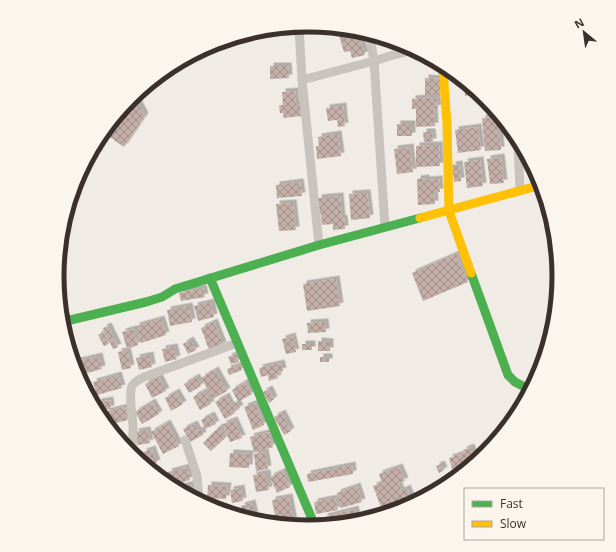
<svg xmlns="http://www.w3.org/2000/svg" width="616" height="552" font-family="'Open Sans',sans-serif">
<defs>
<pattern id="building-cross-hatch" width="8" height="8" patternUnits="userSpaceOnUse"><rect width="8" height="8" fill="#c3afa7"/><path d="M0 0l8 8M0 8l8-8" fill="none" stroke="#a08f88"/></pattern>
<filter id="shadow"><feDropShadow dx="3.5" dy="-3.5" stdDeviation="0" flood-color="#0004"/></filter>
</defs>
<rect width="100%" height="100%" fill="#f0ebe5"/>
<!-- building -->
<g fill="url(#building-cross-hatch)" filter="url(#shadow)">
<path d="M350,33L359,35L365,55L352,58L350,51L344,52L339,36Z"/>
<path d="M270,66H288L289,78L270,79Z"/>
<path d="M425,78L441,79L440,95H425Z"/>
<path d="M464,84L475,91L480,95L465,96Z"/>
<path d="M295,91L296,105L300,104L301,116L284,118L283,113H280L279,105H283L282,92Z"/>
<path d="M436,97L438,108L434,109L435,126L416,127V109H412V99Z"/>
<path d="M137,101L145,116L124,147L107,135L123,112L131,118L127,109Z"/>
<path d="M343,106L344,119L328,121L326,108Z"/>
<path d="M498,117L501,150L485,151L482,118Z"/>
<path d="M344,119L345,126L338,127L337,120Z"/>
<rect x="397" y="124" width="15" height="12"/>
<path d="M478,127L481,150L458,153L455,130Z"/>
<path d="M423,132H432L433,142H424Z"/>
<path d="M338,134L341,156L317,159L316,146H319L318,137Z"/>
<path d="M439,145L440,166L416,167V146Z"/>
<path d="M410,147L413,172L397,174L394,149Z"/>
<path d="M501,157L504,183L490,184L487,159Z"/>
<path d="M480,160L483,186L467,188L464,162Z"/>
<path d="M459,164L461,181L454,182L452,165Z"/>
<path d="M426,178V180L439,179L440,192H434L435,204L418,205L417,179Z"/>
<path d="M300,182L302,196L277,198L276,185Z"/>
<path d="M367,193L370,218L351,220L349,194Z"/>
<path d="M340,196L342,219L344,218L345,229L333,230V224L322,225L321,214H319L318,198Z"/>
<path d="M293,203L296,230L279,231L276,204Z"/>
<path d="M456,254L468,282L423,301L412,273Z"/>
<path d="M336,279L340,306L307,311L303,284Z"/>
<path d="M203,288L205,297L181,301L179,293Z"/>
<path d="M211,302L214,317L198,321L194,306Z"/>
<path d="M189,306L192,322L170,326L167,310Z"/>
<path d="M161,319L166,335L141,343L136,326Z"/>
<path d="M214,322L223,345L209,350L201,328Z"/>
<path d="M325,322L326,332L308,333L307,323Z"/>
<path d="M108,326L118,347L113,349L103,328Z"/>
<path d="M133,329L138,345L127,349L122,332Z"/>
<path d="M103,332L109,344L104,346L98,335Z"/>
<path d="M292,336L296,352L286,354L282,339Z"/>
<path d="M190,340L196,350L188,354L183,344Z"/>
<path d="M318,341L330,342V351H318Z"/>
<rect x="302" y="344" width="10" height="6"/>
<path d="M174,347L177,359L165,362L162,349Z"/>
<path d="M127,350L131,368L122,370L118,352Z"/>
<path d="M236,354L239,362L231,364L228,357Z"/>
<path d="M150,355L152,367L139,370L136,358Z"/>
<path d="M99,356L102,369L80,375L77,361Z"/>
<rect x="320" y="357" width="9" height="5"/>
<path d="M281,363L283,371L277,373L278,378L269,381L268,375L261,377L259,368Z"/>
<path d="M240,365L242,370L229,375L227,369Z"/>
<path d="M215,370L227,391L213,399L201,378Z"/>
<path d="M118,375L122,388L97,395L93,382Z"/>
<path d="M159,377L166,391L152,398L145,384Z"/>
<path d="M196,377L201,386L189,393L184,384Z"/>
<path d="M245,382L252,394L238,402L232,390Z"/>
<path d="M269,389L274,399L269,403L263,392Z"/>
<path d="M204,391L211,404L200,410L193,397Z"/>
<path d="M176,392L183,404L171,411L165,398Z"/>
<path d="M226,396L231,406L237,403L240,408L234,411L235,413L225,419L215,402Z"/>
<path d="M110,400L111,409L101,410L98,405V402Z"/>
<path d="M152,402L159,414L142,424L135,412Z"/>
<path d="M255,403L264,425L253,430L244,407Z"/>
<path d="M125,407L128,420L111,424L107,418L105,412Z"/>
<path d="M282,413L291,431L284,435L274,417Z"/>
<path d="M211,415L216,424L205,429L201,420Z"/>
<path d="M234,420L242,438L230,442L223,424Z"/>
<path d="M167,423L179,446L163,454L151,432Z"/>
<path d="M194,424L198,431L201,430L203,435L190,442L183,429Z"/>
<path d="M219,427L227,436L211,451L203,443Z"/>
<path d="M147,430L150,443L138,445L135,432Z"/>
<path d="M269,432L273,447L254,453L250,437Z"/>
<path d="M471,447L475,460L461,470L460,466L452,469L449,458L464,453L463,450Z"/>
<path d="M152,449L157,463L149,466L148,465L143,452Z"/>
<path d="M265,452L268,469L256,471L254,454Z"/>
<path d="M230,453L250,454L249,468L229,467Z"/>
<path d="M441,464L444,470L439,473L436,466Z"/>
<path d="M352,465L353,474L308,482L307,474Z"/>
<path d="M187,467L190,480L176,484L170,480L168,472Z"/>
<path d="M399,467L405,481L398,483L401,491L407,488L411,498L382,510L373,486L382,483L379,474Z"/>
<path d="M283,471L290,487L277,493L270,477Z"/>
<path d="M267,473L269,490L256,492L253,475Z"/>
<path d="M191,484L194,496L180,487Z"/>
<path d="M208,485L228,486L226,499L207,498Z"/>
<path d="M357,486L362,502L341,508L337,493Z"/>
<path d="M241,488L243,501L232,503L230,490Z"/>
<path d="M289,497L294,524L276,521L272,500Z"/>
<path d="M335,498L338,510L316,514L314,502Z"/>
<path d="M252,503L255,517L243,514L241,506Z"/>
<path d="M355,509L357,517L326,523L324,517Z"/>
</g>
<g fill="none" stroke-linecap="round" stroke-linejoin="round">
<!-- street -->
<g stroke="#c9c3be" stroke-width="9">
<path d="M299,27L302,80L319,245"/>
<path d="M370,37L374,61L385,227"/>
<path d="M302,80L374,61L390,56L413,50"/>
<path d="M518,147L520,190"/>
<path d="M185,440L197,476L199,500"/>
<path d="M133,455C132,446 133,436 133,427C133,417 128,395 132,386C134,382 140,379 144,377L237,343"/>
</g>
<!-- fast -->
<g stroke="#4caf50" stroke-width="9">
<path d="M471,273L508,375L515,382L529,389"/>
<path d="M210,278L315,526"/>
<path d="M66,321L146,302L162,297L175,289L319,245L420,218"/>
</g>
<!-- slow -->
<g stroke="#ffc107" stroke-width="9">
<path d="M443,70L447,124L449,211L471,273"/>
<path d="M420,218L541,185"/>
</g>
</g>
<!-- crop -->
<path d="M0 0H616V552H0ZM64 276a244 244 0 1 1 488 0a244 244 0 1 1-488 0Z" fill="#fbf5ee" fill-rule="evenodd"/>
<path fill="none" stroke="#3b302b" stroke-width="5" d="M64 276a244 244 0 1 1 488 0a244 244 0 1 1-488 0Z"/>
<!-- legend -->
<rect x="464" y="488" width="140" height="52" fill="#fbf5ee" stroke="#aea6a0"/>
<rect x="472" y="501" width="20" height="6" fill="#4caf50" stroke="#aea6a0"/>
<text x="500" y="508" font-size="12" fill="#3b302b">Fast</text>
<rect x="472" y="521" width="20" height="6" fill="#ffc107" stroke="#aea6a0"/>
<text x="500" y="528" font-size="12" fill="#3b302b">Slow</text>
<!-- north arrow -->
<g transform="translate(584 32) rotate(331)" stroke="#fbf5ee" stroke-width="3" paint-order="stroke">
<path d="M0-3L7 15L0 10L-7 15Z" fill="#3b302b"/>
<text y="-6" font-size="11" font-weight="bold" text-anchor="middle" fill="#3b302b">N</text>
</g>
</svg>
